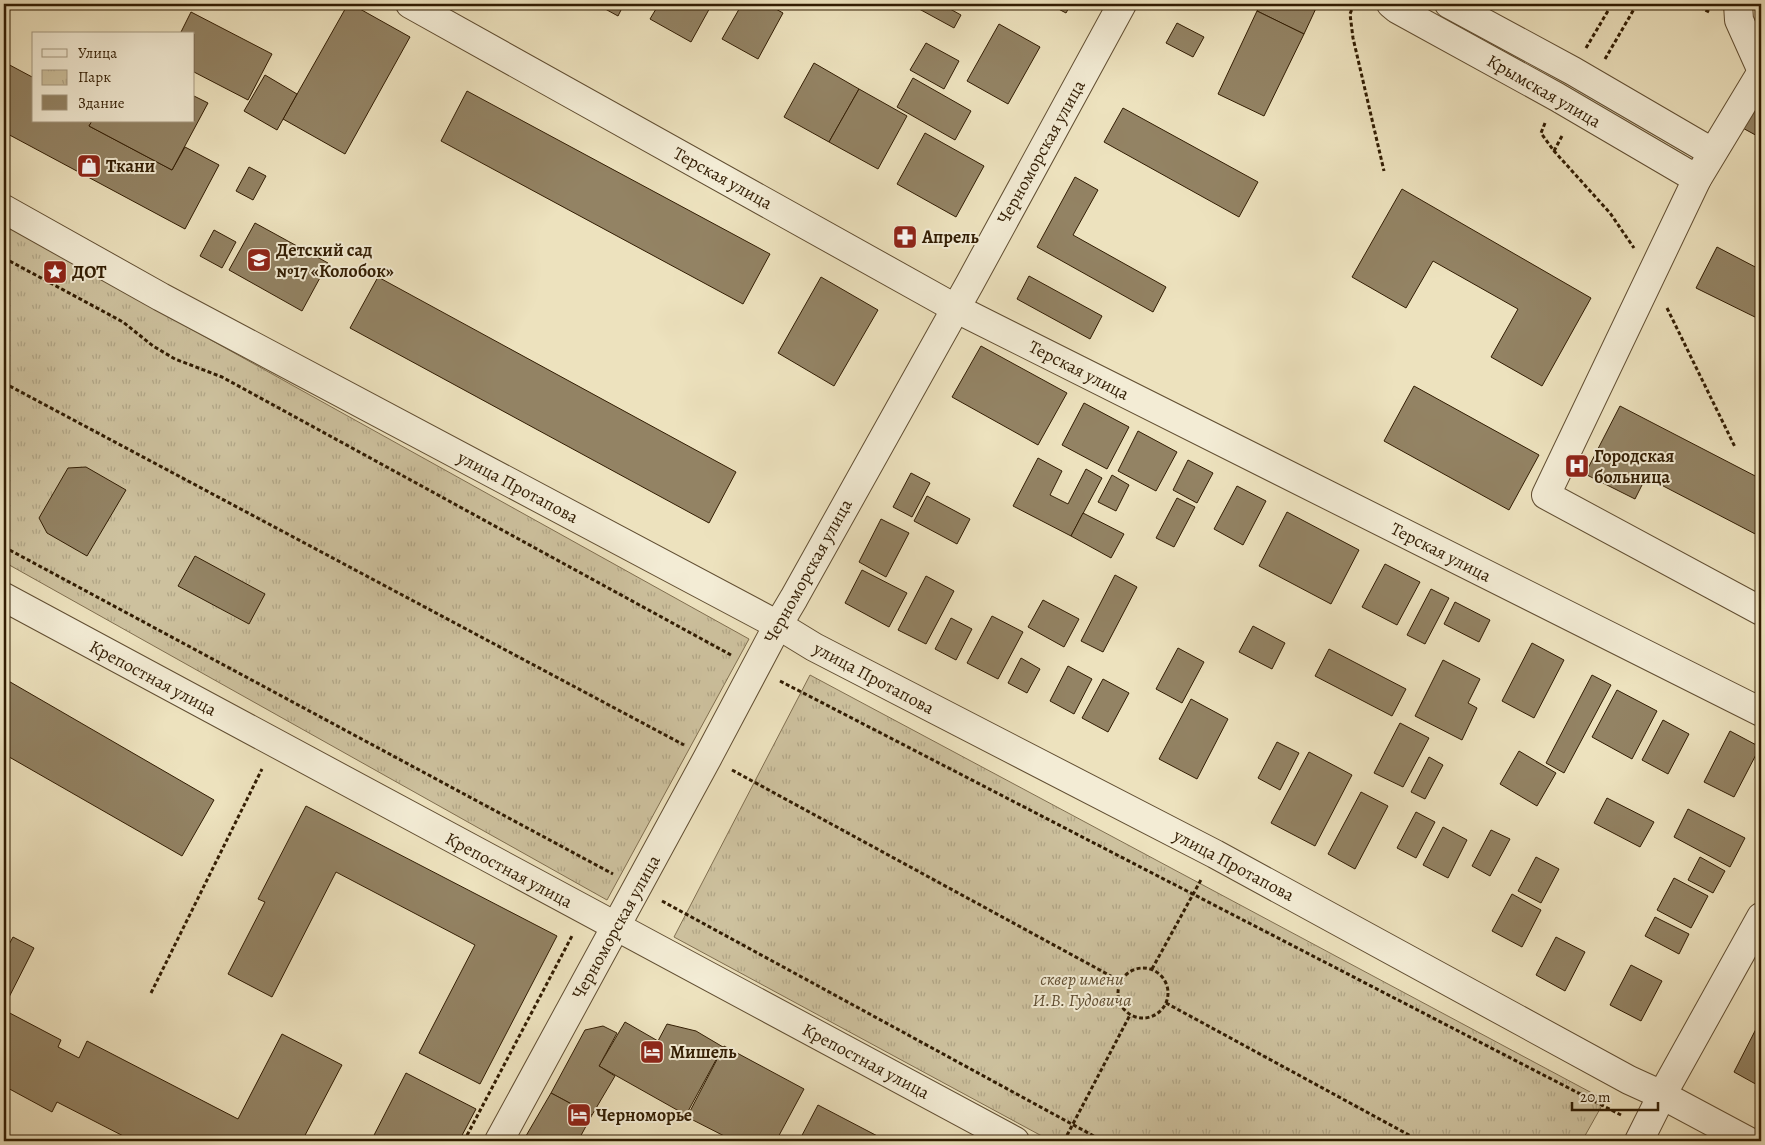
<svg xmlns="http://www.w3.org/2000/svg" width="1765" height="1145" font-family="Alegreya,serif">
<defs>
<pattern id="park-tufts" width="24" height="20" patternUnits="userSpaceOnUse" patternTransform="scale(1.25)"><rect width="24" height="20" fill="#cdc19e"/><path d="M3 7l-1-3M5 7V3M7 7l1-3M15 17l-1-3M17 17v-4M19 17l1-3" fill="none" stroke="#b0a586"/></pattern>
</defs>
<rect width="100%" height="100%" fill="#ede2be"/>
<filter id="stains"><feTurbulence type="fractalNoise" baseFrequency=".004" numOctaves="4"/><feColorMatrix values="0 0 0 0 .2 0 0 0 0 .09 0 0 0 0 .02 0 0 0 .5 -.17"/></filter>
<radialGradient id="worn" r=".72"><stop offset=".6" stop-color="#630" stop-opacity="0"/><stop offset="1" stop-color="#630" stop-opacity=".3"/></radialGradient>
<!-- park -->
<g fill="url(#park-tufts)" stroke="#806f50">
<path d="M4,225L749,639L607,900L4,562Z"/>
<path d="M810,675L1605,1100L1582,1141H1051L674,937Z"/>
</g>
<!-- building -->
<g fill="#938364" stroke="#321d03">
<path d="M348,4H351L410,37L345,154L283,119Z"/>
<path d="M596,4H624L618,16Z"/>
<path d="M659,4H712L691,42L650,19Z"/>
<path d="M742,4H767L783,13L758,59L722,39Z"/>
<path d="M910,4H941L961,15L954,28Z"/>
<path d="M1049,4H1071L1066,13Z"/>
<path d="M1261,4H1318L1304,34L1257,11Z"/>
<path d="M1257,11L1304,34L1264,116L1218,94Z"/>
<path d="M191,12L272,54L248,100L194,72V34H180Z"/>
<path d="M1177,23L1204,37L1193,57L1166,43Z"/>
<path d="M999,24L1040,47L1008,104L967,81Z"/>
<path d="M926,43L959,61L944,89L910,70Z"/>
<path d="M4,62L34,78V121H92L89,126L172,170L185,147L219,165L185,229L4,132Z"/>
<path d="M814,63L859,89L829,142L784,117Z"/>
<path d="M265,75L297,94L277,130L244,111Z"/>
<path d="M913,78L971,111L955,140L897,107Z"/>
<path d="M1761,87V138L1739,126Z"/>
<path d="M859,89L907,116L878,169L829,142Z"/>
<path d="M467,91L770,254L743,304L441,141Z"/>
<path d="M194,96L208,103L172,170L89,126L92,121H194Z"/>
<path d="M1123,108L1258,182L1239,217L1104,142Z"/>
<path d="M925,133L984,166L956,217L897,184Z"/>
<path d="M249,167L266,176L253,200L236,191Z"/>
<path d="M1075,177L1098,190L1073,235L1166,287L1153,312L1037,247Z"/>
<path d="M1402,189L1591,298L1542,386L1491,357L1518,309L1433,261L1406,308L1352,277Z"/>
<path d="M255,223L328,263L302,311L229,270Z"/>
<path d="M214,230L236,242L222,268L200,256Z"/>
<path d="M1717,247L1761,270V320L1696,288Z"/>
<path d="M1029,276L1102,316L1090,339L1017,299Z"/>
<path d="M378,277L736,472L709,523L350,328Z"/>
<path d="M821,277L878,310L834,386L778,353Z"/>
<path d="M981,346L1067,393L1038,445L952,397Z"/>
<path d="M1414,386L1539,455L1509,510L1384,441Z"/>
<path d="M1084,403L1129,427L1107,469L1062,445Z"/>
<path d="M1620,406L1761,479V537L1646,477L1635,499L1585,474Z"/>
<path d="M1138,431L1177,452L1156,491L1118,471Z"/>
<path d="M1038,458L1062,471L1050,495L1068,504L1086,469L1102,478L1071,536L1013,506Z"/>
<path d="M1188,460L1213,473L1197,503L1173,490Z"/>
<path d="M86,467L126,490L87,556L47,533L39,518L68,468Z"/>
<path d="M911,473L930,483L912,517L893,507Z"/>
<path d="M1112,475L1129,485L1116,511L1098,502Z"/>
<path d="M1237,486L1266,501L1243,545L1214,529Z"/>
<path d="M927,496L970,519L957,544L914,521Z"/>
<path d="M1177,498L1195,507L1174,547L1156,538Z"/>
<path d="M1287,512L1359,550L1331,604L1259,566Z"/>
<path d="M1083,513L1124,534L1111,558L1071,536Z"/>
<path d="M881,519L909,533L886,577L859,562Z"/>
<path d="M195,556L265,594L249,624L178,586Z"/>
<path d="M1385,564L1420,582L1397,625L1362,607Z"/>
<path d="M862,570L907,593L889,627L845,603Z"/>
<path d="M1115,575L1137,587L1103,652L1081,641Z"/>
<path d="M926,576L954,591L926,644L898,630Z"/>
<path d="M1431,589L1449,598L1425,644L1407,635Z"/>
<path d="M1043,600L1079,619L1064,647L1028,627Z"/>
<path d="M1455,602L1490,620L1479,642L1444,624Z"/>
<path d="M992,616L1023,632L998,679L967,663Z"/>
<path d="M951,618L972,629L956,660L935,649Z"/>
<path d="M1253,626L1285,643L1272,669L1239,652Z"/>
<path d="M1532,643L1564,660L1534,718L1502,701Z"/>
<path d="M1178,648L1204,662L1182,703L1156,689Z"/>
<path d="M1329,649L1406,689L1392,716L1315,676Z"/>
<path d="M1021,658L1040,669L1027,693L1008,683Z"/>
<path d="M1443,660L1480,679L1468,703L1477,708L1462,740L1415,716Z"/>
<path d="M1068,666L1092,679L1074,714L1050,701Z"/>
<path d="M1592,675L1611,685L1564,773L1546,763Z"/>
<path d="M5,679L214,800L182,856L4,754Z"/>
<path d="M1103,679L1129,693L1108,732L1082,718Z"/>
<path d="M1617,690L1657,711L1632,759L1592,737Z"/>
<path d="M1191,699L1228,719L1197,779L1159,759Z"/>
<path d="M1663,720L1689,734L1668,774L1642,760Z"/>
<path d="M1400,723L1429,738L1403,787L1374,773Z"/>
<path d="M1730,731L1760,747L1734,797L1704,782Z"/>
<path d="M1277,742L1299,753L1280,790L1258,778Z"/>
<path d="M1519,751L1556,773L1537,806L1500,784Z"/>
<path d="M1309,752L1352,775L1315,846L1271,823Z"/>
<path d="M1429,757L1443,765L1425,799L1411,792Z"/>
<path d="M1361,792L1388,806L1355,869L1328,854Z"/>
<path d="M1607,798L1654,822L1640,847L1594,823Z"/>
<path d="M306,806L557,936L480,1084L419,1053L475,945L336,872L272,997L228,974L265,902L258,899Z"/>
<path d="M1688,809L1745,838L1730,867L1674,837Z"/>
<path d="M1416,812L1435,822L1416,858L1397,848Z"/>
<path d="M1443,827L1467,840L1448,878L1423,865Z"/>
<path d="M1491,830L1510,839L1490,876L1472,866Z"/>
<path d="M1536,857L1559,869L1541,903L1518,891Z"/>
<path d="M1700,857L1725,871L1713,893L1688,880Z"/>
<path d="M1674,878L1708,896L1691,928L1657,910Z"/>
<path d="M1512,894L1541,910L1522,947L1492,931Z"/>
<path d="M1655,917L1689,934L1679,954L1645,936Z"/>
<path d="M13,937L34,948L4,1007V949L6,950Z"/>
<path d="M1556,937L1585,952L1565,991L1536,975Z"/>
<path d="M1631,965L1662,981L1641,1021L1610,1005Z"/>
<path d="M4,1010L61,1040L58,1047L79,1058L87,1041L238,1119L282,1034L342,1065L302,1141H133L57,1102L52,1112L4,1086Z"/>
<path d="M625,1022L658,1041L667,1024L696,1031L723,1047L686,1115L599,1066Z"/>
<path d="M603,1026L617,1033L599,1066L615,1076L592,1115L551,1093L585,1030Z"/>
<path d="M1757,1027L1761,1029V1087L1734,1072Z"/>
<path d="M724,1046L804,1089L776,1141H734L687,1117Z"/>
<path d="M406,1073L476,1109L459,1141H371Z"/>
<path d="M551,1093L592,1115L578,1141H523Z"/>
<path d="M818,1105L887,1141H799Z"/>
</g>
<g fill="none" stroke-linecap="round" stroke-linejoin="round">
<defs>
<g id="minor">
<path d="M410,4L955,308L1761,712"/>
<path d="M1391,4L1397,9L1557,97L1697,179"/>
<path d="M1449,4L1573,71L1712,152"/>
<path d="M1738,4L1739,20L1761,69"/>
<path d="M1761,73L1697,179L1546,495L1761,611"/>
<path d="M4,209L161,297L778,625L814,647L1215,854L1629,1080L1662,1095L1748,1141"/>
<path d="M4,597L1015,1141"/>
<path d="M499,1141L708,757L778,625L794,598L970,283L1122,4"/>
<path d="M1639,1141L1662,1095L1761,917"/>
</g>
</defs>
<!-- minor casing -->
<use href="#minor" stroke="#614e32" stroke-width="30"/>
<!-- path -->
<g stroke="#321d03" stroke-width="3" stroke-dasharray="4 2.5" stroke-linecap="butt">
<path d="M1354,4L1350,14L1353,38L1384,171"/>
<path d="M1694,4L1711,13"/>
<path d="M1586,48L1612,4"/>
<path d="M1605,59L1637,4"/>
<path d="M1545,123L1541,133L1554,151L1610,213L1634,248"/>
<path d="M1554,151L1563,134"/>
<path d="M4,258L123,322L153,346L175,359L222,377L731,655"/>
<path d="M1667,308L1735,447"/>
<path d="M4,383L684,745"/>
<path d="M4,547L613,874"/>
<path d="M780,681L1621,1115"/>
<path d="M732,770L1120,981"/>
<path d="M662,901L1103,1141"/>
<circle cx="1143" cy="993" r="25"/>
<path d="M1152,969L1202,878"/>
<path d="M151,993L262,769"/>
<path d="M1166,1003L1420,1141"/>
<path d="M464,1141L573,934"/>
<path d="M1064,1141L1130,1015"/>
</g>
<!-- minor -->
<use href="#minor" stroke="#f3ecd5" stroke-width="28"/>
</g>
<!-- icons -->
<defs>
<symbol id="shop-square" viewBox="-11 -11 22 22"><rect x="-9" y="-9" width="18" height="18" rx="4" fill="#8f2418" stroke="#f3ecd5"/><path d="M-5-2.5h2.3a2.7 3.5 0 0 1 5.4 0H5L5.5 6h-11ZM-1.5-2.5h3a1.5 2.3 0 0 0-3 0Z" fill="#fff"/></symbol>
<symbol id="pharmacy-square" viewBox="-11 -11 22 22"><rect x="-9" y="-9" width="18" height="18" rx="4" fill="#8f2418" stroke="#f3ecd5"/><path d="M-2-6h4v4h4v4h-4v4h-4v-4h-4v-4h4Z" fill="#fff"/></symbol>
<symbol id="school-square" viewBox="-11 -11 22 22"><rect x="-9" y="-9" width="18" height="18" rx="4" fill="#8f2418" stroke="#f3ecd5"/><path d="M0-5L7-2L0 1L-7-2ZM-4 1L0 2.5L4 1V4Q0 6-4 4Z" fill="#fff"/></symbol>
<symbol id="sight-square" viewBox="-11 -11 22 22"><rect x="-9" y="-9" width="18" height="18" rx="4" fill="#8f2418" stroke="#f3ecd5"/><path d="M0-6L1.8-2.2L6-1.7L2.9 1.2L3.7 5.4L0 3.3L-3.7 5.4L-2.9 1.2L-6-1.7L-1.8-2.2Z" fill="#fff"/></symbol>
<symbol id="hospital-square" viewBox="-11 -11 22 22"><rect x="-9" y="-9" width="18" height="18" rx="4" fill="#8f2418" stroke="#f3ecd5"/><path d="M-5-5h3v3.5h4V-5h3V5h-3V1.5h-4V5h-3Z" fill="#fff"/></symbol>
<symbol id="hotel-square" viewBox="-11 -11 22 22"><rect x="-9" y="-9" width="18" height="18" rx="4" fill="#8f2418" stroke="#f3ecd5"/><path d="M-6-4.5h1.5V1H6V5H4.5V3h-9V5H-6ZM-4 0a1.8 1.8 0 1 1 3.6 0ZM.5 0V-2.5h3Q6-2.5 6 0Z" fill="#fff"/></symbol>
</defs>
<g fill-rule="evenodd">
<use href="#shop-square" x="75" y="152" width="28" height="28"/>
<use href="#pharmacy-square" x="891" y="223" width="28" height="28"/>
<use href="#school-square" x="245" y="246" width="28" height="28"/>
<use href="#sight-square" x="41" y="258" width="28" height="28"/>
<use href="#hospital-square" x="1563" y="452" width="28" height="28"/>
<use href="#hotel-square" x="638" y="1038" width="28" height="28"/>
<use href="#hotel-square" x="565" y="1101" width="28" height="28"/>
</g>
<g text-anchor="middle" stroke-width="4" stroke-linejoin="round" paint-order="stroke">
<!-- street labels -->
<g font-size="18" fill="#321d03" stroke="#f3ecd5">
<text transform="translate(1544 91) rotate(30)" y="6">Крымская улица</text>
<text transform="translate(1041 152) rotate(-61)" y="6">Черноморская улица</text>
<text transform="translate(723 178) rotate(29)" y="6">Терская улица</text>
<text transform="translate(1079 370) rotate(27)" y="6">Терская улица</text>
<text transform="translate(518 487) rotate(28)" y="6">улица Протапова</text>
<text transform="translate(1441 552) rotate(27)" y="6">Терская улица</text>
<text transform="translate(808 571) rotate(-61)" y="6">Черноморская улица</text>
<text transform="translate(153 678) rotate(28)" y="6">Крепостная улица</text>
<text transform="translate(874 678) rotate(28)" y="6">улица Протапова</text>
<text transform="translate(1234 865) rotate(28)" y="6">улица Протапова</text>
<text transform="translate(509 870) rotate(28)" y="6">Крепостная улица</text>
<text transform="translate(616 927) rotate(-61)" y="6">Черноморская улица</text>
<text transform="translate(866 1061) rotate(28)" y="6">Крепостная улица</text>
</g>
<!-- poi labels -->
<g font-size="18" font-weight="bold" fill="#321d03" stroke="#f3ecd5" text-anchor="start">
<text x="106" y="172">Ткани</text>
<text x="922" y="243">Апрель</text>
<text x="276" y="256">Детский сад<tspan x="276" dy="21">№17 «Колобок»</tspan></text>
<text x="72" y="278">ДОТ</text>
<text x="1594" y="462">Городская<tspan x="1594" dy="21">больница</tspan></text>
<text x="670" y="1058">Мишель</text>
<text x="596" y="1121">Черноморье</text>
</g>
<!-- park labels -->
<g font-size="18" font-style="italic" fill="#604e32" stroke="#f3ecd5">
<text x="1082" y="985">сквер имени<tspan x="1082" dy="21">И.В. Гудовича</tspan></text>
</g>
</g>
<!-- margin -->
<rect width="1765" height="1145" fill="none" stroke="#ede2be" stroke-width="20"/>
<rect x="5" y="5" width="1755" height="1135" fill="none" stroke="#321d03" stroke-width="2.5"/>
<rect x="10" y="10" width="1745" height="1125" fill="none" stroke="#321d03"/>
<!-- legend -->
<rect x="32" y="32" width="162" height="90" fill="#f3ecd5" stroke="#a69981"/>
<rect x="42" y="49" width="25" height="8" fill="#f3ecd5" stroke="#a69981"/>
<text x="78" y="58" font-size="15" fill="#321d03">Улица</text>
<rect x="42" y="70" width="25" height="15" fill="url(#park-tufts)" stroke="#a69981"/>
<text x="78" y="82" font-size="15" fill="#321d03">Парк</text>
<rect x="42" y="95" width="25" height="15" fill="#938364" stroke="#a69981"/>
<text x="78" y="108" font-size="15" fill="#321d03">Здание</text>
<!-- scale -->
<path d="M1572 1102v8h86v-8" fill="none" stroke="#321d03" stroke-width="2.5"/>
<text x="1580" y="1102" font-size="15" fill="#321d03" stroke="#f3ecd5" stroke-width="4" paint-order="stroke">20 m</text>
<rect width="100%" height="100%" filter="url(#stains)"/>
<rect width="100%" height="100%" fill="url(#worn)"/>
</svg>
